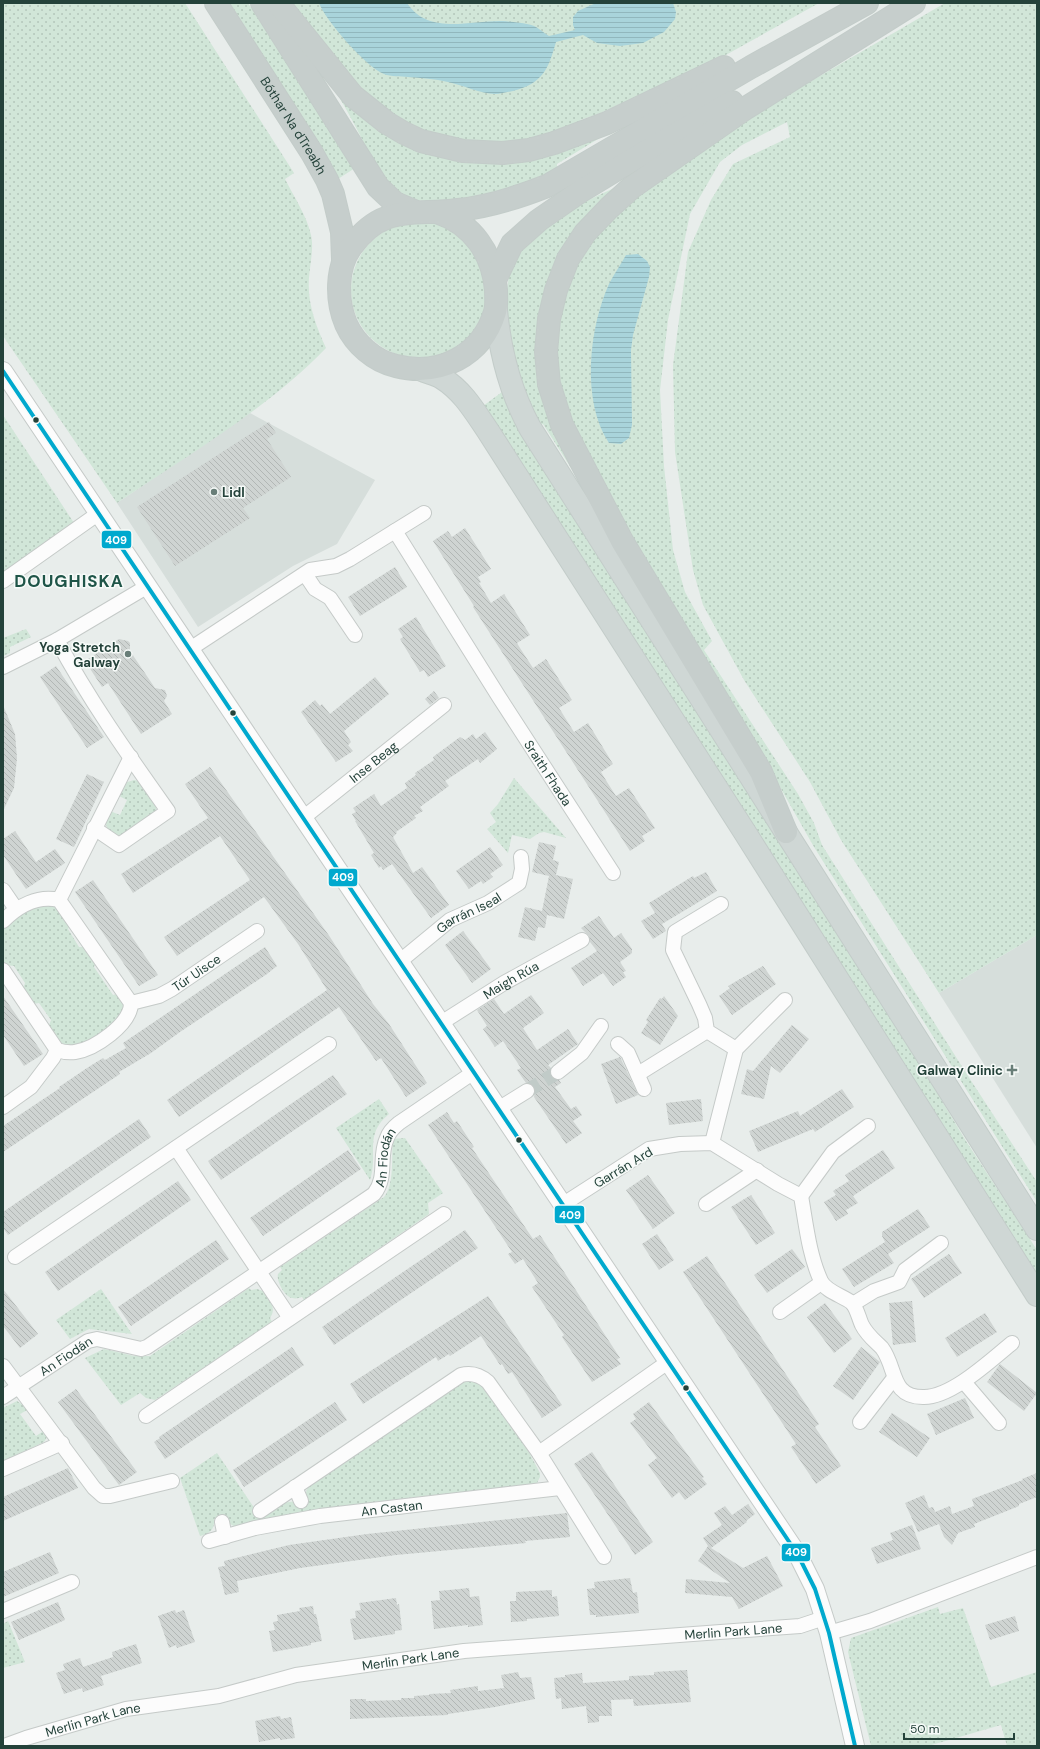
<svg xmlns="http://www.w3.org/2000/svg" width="1040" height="1749" font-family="'DM Sans',sans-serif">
<defs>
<pattern id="grass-dots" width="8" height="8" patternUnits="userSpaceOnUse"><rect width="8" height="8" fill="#d1e6d8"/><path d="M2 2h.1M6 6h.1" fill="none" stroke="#b3c6ba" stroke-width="1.8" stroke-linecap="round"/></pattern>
<pattern id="water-rules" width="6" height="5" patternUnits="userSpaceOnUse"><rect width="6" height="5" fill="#a9d4db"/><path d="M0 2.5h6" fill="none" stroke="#91b7bd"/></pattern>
<pattern id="building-back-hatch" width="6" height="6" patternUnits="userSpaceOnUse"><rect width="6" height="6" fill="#cfd4d2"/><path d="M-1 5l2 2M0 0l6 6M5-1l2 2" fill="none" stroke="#b2b7b5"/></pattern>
</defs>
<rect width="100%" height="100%" fill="#e8edeb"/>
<!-- built -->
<g fill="#d6dedb">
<path d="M250,413L375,480L337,544L293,566L198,627L117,503Z"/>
<path d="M1037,935V1148L939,993Z"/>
</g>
<!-- grass -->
<g fill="url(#grass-dots)">
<path d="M3,3H185L294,173L285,179C294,197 307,216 311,235C314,248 310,264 309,278C307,303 316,326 326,348C266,410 188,455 117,503L3,336Z"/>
<path d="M230,3H248L355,168L338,179L324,152Z"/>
<path d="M290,3H819L715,61L598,114L580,120L581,124L545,137L490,145L414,131L363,95Z"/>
<path d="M945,3H1037V935L939,993L841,840L810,782L744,680L703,605L693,570L675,452L673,365L688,252L711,200L733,164L790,137L787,122L742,145L720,162L690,214L668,320L660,390L664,466L673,550L685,592L712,641L704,650L798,794L814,823L822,845L968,1076L1037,1182V1202L814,847L755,743L687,638L581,448L555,375L558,311L583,249L625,207L664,176L741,122Z"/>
<path d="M326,75L345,95L476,160L634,117L557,164V169C546,174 535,179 524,183C498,193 426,210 402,195C379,181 365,143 352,120C344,105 335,90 326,75Z"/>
<path d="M640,176L614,197L544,310L577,471H573L543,424L537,426C529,405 520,384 513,363C511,355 511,345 510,336C506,307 502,270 524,246C553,212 601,195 640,176Z"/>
<circle cx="419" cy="290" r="68"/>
<path d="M502,392L510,413L912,1051L966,1141L1037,1250V1281L483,406Z"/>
<path d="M3,415L74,523L3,573Z"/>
<path d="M26,629L31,637L10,647V653L3,656V638Z"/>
<path d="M514,778L566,838L544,832L539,833L530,839L512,835L508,853L487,829L496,822L490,813L498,804Z"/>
<path d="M134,780L139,781L156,803V812L124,835H113L108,831L105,820L110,811L120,815L127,800L117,795L124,783Z"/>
<path d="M53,902L72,922L68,929L79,947H87L96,961L94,967L113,995L120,994L124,1001L125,1009L120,1019L84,1044L67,1047L59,1041L48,1028L51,1020L39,1003L33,1004L23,989L25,983L14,966L6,965L3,960V927L28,909Z"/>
<path d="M379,1099L389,1114C363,1135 379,1154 370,1180L336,1128Z"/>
<path d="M405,1138L443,1193L428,1203L429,1214L304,1300L302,1297C299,1298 296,1299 292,1298C285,1297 276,1281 278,1274L282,1270L280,1267L384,1197C395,1184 391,1155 393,1139Z"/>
<path d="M249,1288L251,1290L257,1289L263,1291C270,1301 277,1308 270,1318L272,1322L155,1400L146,1398L140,1393L121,1405L85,1358L104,1349L134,1356H150Z"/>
<path d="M101,1289L132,1334L89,1329L70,1339L56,1320Z"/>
<path d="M466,1379L480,1382L526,1447L540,1473V1477L537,1483L530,1486C432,1495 333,1503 236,1527L230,1524L226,1516L214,1519C215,1530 209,1534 200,1536L180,1478L217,1453L261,1518C270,1512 283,1500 294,1502L305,1495L308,1487Z"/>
<path d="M17,1401L29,1409L20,1414L36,1436L45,1430L47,1437L44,1442L3,1461V1408Z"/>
<path d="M938,1607L940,1614L963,1608L991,1687L1037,1672V1746H1007L1001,1725L928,1746H871L848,1652L851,1638Z"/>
<path d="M8,1621L25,1662L3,1668V1624Z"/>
</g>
<!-- water -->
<g fill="url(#water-rules)">
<path d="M319,3H407C429,36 470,20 503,21C511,22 529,23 536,27C541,30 544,33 549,36L575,30L573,25V17L578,11L596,3H673L676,12L675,19L664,32L643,43L620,46L597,43L583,35L556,42C548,70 543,83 513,91C507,92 501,94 495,94C481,94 463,85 448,82C435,79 421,78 408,77C401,76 391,77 384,74C366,67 326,21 319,3Z"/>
<path d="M638,254L647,261L650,267L649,277L633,335L631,350L632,425L629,438L621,444L609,443C581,401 589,328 609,284C614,274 621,264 626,255Z"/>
</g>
<!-- building -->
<g fill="url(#building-back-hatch)">
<path d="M269,422L276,433L267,439L291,477L243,508L250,518L175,566L137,507Z"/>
<path d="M465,528L491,569L478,577L481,582L479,583L491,603L504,594L530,635L517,643L520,648L533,668L546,659L572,700L559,708L574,732L588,723L613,764L601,772L607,782L616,796L629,788L655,828L642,836L645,841L630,851L473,607L474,606L433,541L448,531L452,537Z"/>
<path d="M395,567L407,587L360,616L348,597Z"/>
<path d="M416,617L446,666L428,677L424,670L420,672L400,639L403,637L398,629Z"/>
<path d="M119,639L128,641L130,643V651L155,688L165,690L167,696L164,701L172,714L141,734L108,683L102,687L85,661Z"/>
<path d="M56,666L104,737L87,748L40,677Z"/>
<path d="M375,677L389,694L344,731L351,742L348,745L353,751L336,762L301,712L315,700L320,706L322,704L330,714Z"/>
<path d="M434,691L439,698L430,705L425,699Z"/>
<path d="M3,705L15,734L17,758L14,788L3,811Z"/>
<path d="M485,732L497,749L480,763L478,759L445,781L449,786L420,807L423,811L414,816L416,818L396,832L397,833L393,837L413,873L422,867L449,905L431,918L392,864L383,870L381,866L379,868L371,855L374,853L355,821H356L352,814L356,812L353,808L374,794L381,806L407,788L405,783L416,775L415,773L434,760L433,757L460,737L465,740L473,734L476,739Z"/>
<path d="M210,767L330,937L373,1004L389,1024L427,1083L406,1097L381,1058L376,1061L339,1007L179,1117L167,1100L327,990L298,944L264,897L177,956L164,937L250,880L220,836L133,893L121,874L208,818L185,784Z"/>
<path d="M87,774L104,782L74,847L56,839Z"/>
<path d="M15,831L36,862L55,849L65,863L26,889L3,855V839Z"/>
<path d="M539,842L556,846L553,860L559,862L556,875L573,879L564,919L547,915L545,928L538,927L535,941L518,937L525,907L542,911L549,876L532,872Z"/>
<path d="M490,847L503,865L490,874L493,877L483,884L481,881L469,889L456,871Z"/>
<path d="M706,872L717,891L662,924L666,931L653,939L641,921L655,913L649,903L693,876L694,878Z"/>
<path d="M93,880L158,975L139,986L75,892Z"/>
<path d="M599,916L614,938L621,933L632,949V953L620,962L626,971L623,972L626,977L613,986L603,973L583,986L571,968L597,951L590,942L589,936L581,928Z"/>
<path d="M463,931L491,969L472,983L445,945Z"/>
<path d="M265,947L277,966L267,974L180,1032L151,1053L119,1072L120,1074L3,1152V1126L60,1088L59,1087L87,1068L103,1058L105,1060L126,1048L123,1043Z"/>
<path d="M763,966L776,984L732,1015L719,996L730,988L728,986L740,979Z"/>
<path d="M531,995L544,1013L523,1028L537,1050L568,1029L578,1044L548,1065L551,1068L550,1073L551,1077L559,1080L561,1083L555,1087L571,1109L576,1106L582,1115L573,1121L582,1133L566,1144L534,1097L535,1091L534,1087L531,1083H526L517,1070L521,1068L503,1041L495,1047L483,1029L487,1026L477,1010L494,999L504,1014Z"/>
<path d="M3,996L43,1054L24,1066L3,1035Z"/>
<path d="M664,996L678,1016L660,1045L641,1033L648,1022L646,1020L660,998L662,999Z"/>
<path d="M792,1025L809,1039L780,1073L771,1066L764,1099L741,1094L747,1069L753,1071Z"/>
<path d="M620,1057L638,1095L616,1104L601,1064Z"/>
<path d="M333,1075L347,1094L221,1180L208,1161Z"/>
<path d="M842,1089L854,1107L815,1132L813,1129L758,1152L749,1131L798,1111L800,1116Z"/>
<path d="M701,1099L703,1121L669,1125L666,1103Z"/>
<path d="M447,1112L454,1123L457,1121L474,1147L472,1148L533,1239L540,1235L620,1358L617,1359L621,1364L592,1382L562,1337L564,1335L532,1287L538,1283L523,1259L515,1264L508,1254L512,1252L428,1125Z"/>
<path d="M139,1119L151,1137L8,1235L3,1228V1212Z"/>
<path d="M348,1150L361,1169L263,1236L250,1218Z"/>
<path d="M883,1150L895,1168L853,1196L858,1203L846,1210L848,1214L836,1221L824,1202L836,1195L833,1191L849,1181L845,1175Z"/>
<path d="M648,1175L675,1213L653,1229L626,1190Z"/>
<path d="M178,1181L191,1200L58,1291L45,1272Z"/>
<path d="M751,1195L775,1233L756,1245L731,1207Z"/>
<path d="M918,1209L930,1227L888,1254L894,1263L854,1287L842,1269L885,1242L882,1236V1232Z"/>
<path d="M465,1230L478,1248L334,1345L322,1327Z"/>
<path d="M657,1234L674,1260L659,1270L642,1244Z"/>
<path d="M216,1240L229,1259L131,1326L118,1307Z"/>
<path d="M792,1249L805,1267L767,1293L754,1275Z"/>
<path d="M949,1254L962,1273L924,1298L911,1279Z"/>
<path d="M707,1256L819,1424L815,1427L841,1466L816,1484L791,1447L796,1444L683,1272Z"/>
<path d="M3,1289L38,1334L20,1348L3,1326Z"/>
<path d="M488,1296L562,1405L542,1418L512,1372L508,1374L502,1364L500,1365L481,1336L450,1356L449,1354L438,1361L436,1357L363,1404L350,1384Z"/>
<path d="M912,1301L916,1342L893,1345L889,1303Z"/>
<path d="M825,1303L852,1339L834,1353L807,1317Z"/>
<path d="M985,1313L997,1332L957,1357L945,1338Z"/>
<path d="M292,1347L304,1365L165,1459L154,1442L160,1438L159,1437Z"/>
<path d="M861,1347L880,1362L853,1400L833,1386Z"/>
<path d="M1000,1364L1037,1393L1024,1411L987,1382Z"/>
<path d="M76,1389L137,1472L119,1485L58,1402Z"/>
<path d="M965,1398L974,1418L936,1435L927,1414Z"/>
<path d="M335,1402L347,1420L244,1487L233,1470Z"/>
<path d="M649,1402L704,1477L702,1478L707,1484L685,1500L679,1492L672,1498L648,1465L657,1458L630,1423L636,1419L633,1414Z"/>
<path d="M892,1413L930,1438L917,1457L879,1432Z"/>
<path d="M592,1452L653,1542L635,1555L574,1464Z"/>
<path d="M68,1468L78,1488L3,1521V1497Z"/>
<path d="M1037,1473V1497L1019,1504V1506L974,1524L975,1527L958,1533L952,1545L944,1537L939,1524L918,1532L905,1503L924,1495L929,1508L933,1507L935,1512L950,1506L952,1514L974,1506L972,1499L1023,1480L1022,1479Z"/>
<path d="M748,1504L755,1514L746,1521L747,1522L711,1548L743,1568L767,1556L783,1586L739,1609L732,1597L685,1593L686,1579L730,1583L698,1561L708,1546L703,1538L722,1525L714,1513L725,1506L732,1515Z"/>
<path d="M567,1513L570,1537L525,1541L526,1543L396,1555L300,1568L237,1581L239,1592L225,1595L218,1567L225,1566L224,1561L289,1545L367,1534Z"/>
<path d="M912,1525L921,1549L877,1564L871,1548L893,1540L890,1533Z"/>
<path d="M50,1552L59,1573L3,1597V1572Z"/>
<path d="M630,1578L633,1593L637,1592L639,1613L596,1617V1615H590L587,1589L595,1588L594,1582Z"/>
<path d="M469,1588L470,1597L479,1596L483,1625L468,1627V1625L434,1629L431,1601L440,1600L439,1591Z"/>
<path d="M552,1590V1597L557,1596L559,1616L527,1619V1621L511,1622L510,1601H516V1592Z"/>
<path d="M396,1598L397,1605L399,1604L402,1630L395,1631V1634L354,1640L350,1619L356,1618L355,1611L361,1610L359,1603Z"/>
<path d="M58,1602L65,1620L19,1640L11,1622Z"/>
<path d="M313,1606L314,1614H316L322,1641L311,1643V1645L273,1652L269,1631L275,1630L273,1622L278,1621L277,1615L300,1611L299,1608Z"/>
<path d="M175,1610L176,1613L184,1610L195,1642L177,1648L176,1645L169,1648L158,1616Z"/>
<path d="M1015,1616L1019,1631L990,1640L985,1625Z"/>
<path d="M136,1644L142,1663L101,1676L104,1685L83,1692L82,1688L64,1694L56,1673L65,1670L63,1664L80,1658L83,1667L113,1657L112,1652Z"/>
<path d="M687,1670L691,1702L634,1706L633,1699L611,1700L612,1716H599V1722L588,1723L586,1706L562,1709L561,1698L556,1699L554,1678L565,1677V1675L582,1673L583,1683L629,1680V1676L654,1675V1672Z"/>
<path d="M518,1672L520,1678L531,1677L535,1699L495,1707L448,1714V1715L350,1719V1699H366V1701L401,1700V1698H414V1696L429,1695V1694L451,1693L450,1690L478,1686V1691L504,1688L501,1675Z"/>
<path d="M280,1716L281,1719L291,1717L295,1738L280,1740V1738L259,1742L255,1721Z"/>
</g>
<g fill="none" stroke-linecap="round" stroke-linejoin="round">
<!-- minor-tunnel -->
<path stroke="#c1cbc8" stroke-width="14" stroke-dasharray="14 7" stroke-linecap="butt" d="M527,1091L558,1072"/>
<defs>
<g id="minor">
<path d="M395,531L424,513"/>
<path d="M305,574L315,589L330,598L355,635"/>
<path d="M3,581L99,513"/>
<path d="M57,640C89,700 129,756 168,811L119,845L94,828"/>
<path id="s1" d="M190,649L310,570L336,566L350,559L395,531L499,697L613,873"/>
<path d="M3,667L57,640L148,586"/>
<path id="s2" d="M303,818L444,705"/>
<path d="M3,890L16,909"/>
<path d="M59,900L131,757"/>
<path d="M721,904L675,932L673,950L699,1004L705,1018L707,1031L736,1049"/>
<path d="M3,921C18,906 38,895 59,900L131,1003C131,1024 95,1049 75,1052C68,1053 63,1052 57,1050L3,970"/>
<path id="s3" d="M399,962L450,920L488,903L519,883L522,869L521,857"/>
<path id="s4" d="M131,1003L159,996L172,989L257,931"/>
<path id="s5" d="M441,1023L504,983L582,940"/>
<path d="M618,1044L628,1053L644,1089"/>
<path d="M558,1072L582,1053L601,1026"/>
<path d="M638,1074L707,1031"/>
<path d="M3,1107L31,1087L53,1058L57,1050"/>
<path d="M498,1109L527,1091"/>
<path d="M712,1143L736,1049L785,1000"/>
<path d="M176,1148L290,1318"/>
<path d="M801,1196L833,1152L868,1126"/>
<path d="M706,1204L757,1170"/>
<path d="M562,1205L649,1149L680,1144L712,1143L778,1184L801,1196C806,1224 809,1255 821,1281C826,1292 844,1296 852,1303C857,1308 859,1319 862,1325C867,1335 875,1341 882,1348C897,1368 890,1397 923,1397C951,1398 991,1360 1012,1343"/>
<path d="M15,1257L329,1044"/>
<path d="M853,1304L874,1291L899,1282L905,1270L941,1243"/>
<path d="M780,1312L821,1283"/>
<path d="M3,1366L94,1488L103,1496H110L172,1481"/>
<path d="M964,1382L999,1423"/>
<path id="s6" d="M3,1397L88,1341L97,1339L141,1349L147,1347L374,1194C388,1176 378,1157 387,1138C389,1132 394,1127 399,1123L474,1072"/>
<path d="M146,1416L444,1214"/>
<path d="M860,1422L894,1378"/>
<path d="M539,1453L668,1362"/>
<path d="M3,1469L62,1443"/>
<path d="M295,1487L301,1501"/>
<path d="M260,1511L461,1375C472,1372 480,1375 488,1382L539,1453L604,1557"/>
<path d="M222,1522L225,1537"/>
<path id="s7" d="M209,1541L255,1528L320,1516L560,1488"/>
<path d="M3,1611L72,1582"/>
<path d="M829,1633L870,1621L1037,1557"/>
<path id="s8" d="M4,1746L26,1738L126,1709L219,1696L296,1675L464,1651L800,1626L824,1618"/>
</g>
<path id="tertiary" d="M3,371L798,1555L815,1589L829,1633L855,1746"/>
<g id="primary">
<path d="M496,310C500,352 510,391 530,428L1037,1229"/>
<path d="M422,370C428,373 436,374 442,378C463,391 475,412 488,431L744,831L1037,1295"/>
</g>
<g id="trunk">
<path id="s9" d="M216,3L312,153L327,180L333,194L342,232L343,259"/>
<path d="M262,3L378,187L395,203L414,211"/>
<path d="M278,3L353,96L387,123L404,133L421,141L463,151L503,153L529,150L554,143L607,123L724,67"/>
<path d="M437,212C473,224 493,254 496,290C496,297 497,305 495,312C482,356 439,377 396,366C374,361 355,344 346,324C336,300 336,268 351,247C383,203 413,216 458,210C489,207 519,197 547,186L751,67L867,3"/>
<path d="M495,280L512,244L539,220L581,191L660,143L732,102"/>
<path d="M786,832L761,772L622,541L562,425L549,384L546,352L549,319L556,290L568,259L585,233L609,208L631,188L746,108L914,3"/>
</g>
</defs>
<!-- minor casing -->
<use href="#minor" stroke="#c5cac8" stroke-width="16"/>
<!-- tertiary casing -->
<use href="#tertiary" stroke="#c5cac8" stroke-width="20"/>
<!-- primary casing -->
<use href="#primary" stroke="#c3ccc9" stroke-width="24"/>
<!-- trunk casing -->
<use href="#trunk" stroke="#c3ccc9" stroke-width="24"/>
<!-- minor -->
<use href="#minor" stroke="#fcfcfc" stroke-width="14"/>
<!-- tertiary -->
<use href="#tertiary" stroke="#fcfcfc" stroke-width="18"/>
<!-- primary -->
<use href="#primary" stroke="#cfd7d5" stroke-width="22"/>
<!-- trunk -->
<use href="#trunk" stroke="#c6cecc" stroke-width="22"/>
<defs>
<path id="bus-1" d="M3,371L798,1555L815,1589L829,1633L855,1746"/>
</defs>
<!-- bus-1 casing -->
<use href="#bus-1" stroke="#f7fbf9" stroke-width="7"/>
<!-- bus-1 -->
<use href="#bus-1" stroke="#00a9ce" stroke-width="4"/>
</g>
<!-- markers -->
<g fill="#24423a" stroke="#f7fbf9" stroke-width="1.5">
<circle cx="36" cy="420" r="3.5"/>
<circle cx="233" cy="713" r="3.5"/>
<circle cx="519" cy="1140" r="3.5"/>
<circle cx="686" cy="1388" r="3.5"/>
</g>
<g fill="#697e78" stroke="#f7fbf9" stroke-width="1.5">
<circle cx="214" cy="492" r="4"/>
<circle cx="128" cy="654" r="4"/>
<path d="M1010 1064h4v4h4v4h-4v4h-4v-4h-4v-4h4z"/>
</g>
<g text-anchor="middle" stroke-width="3" stroke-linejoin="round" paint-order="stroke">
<!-- street labels -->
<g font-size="13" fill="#24423a" stroke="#f7fbf9">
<text dy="5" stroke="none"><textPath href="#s9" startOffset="145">Bóthar Na dTreabh</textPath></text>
<text dy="5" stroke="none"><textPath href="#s2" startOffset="90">Inse Beag</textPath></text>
<text dy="5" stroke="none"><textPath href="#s1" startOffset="525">Sraith Fhada</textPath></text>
<text dy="5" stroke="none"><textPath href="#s3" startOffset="86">Garrán Iseal</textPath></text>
<text dy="5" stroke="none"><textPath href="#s4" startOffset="73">Túr Uisce</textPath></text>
<text dy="5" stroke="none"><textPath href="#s5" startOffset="82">Maigh Rúa</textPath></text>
<text dy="5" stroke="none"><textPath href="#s6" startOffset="475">An Fiodán</textPath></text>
<text transform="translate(623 1167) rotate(-31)" y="5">Garrán Ard</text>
<text dy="5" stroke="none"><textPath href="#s6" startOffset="75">An Fiodán</textPath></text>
<text dy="5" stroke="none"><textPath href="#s7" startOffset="186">An Castan</textPath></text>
<text dy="5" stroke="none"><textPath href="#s8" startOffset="741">Merlin Park Lane</textPath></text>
<text dy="5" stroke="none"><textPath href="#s8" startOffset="417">Merlin Park Lane</textPath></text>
<text dy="5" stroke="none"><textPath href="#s8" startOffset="93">Merlin Park Lane</textPath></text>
</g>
<!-- poi labels -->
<g font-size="13" font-weight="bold" fill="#24423a" stroke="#f7fbf9" text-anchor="end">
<text x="222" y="497" text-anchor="start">Lidl</text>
<text x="120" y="652">Yoga Stretch<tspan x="120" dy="15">Galway</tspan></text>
<text x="1003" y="1075">Galway Clinic</text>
</g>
<!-- district labels -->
<g font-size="17" font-weight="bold" letter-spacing="1" fill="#1f5548" stroke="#f7fbf9">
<text x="69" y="587">DOUGHISKA</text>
</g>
</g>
<g stroke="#f7fbf9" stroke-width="1.5">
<rect x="101" y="530" width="31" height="19" rx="4" fill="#00a9ce"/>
<rect x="328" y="868" width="30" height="19" rx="4" fill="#00a9ce"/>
<rect x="554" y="1205" width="31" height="19" rx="4" fill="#00a9ce"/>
<rect x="781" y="1543" width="30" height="19" rx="4" fill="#00a9ce"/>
</g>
<g font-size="11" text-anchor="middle" font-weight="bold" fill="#fff">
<text x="116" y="544">409</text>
<text x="343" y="881">409</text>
<text x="570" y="1219">409</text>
<text x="796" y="1556">409</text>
</g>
<!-- border -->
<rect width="1040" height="1749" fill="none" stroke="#24423a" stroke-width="8"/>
<!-- scale -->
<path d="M904 1733v6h110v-6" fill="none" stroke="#24423a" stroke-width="2"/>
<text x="910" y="1733" font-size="12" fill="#24423a" stroke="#f7fbf9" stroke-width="3" paint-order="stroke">50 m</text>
</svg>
